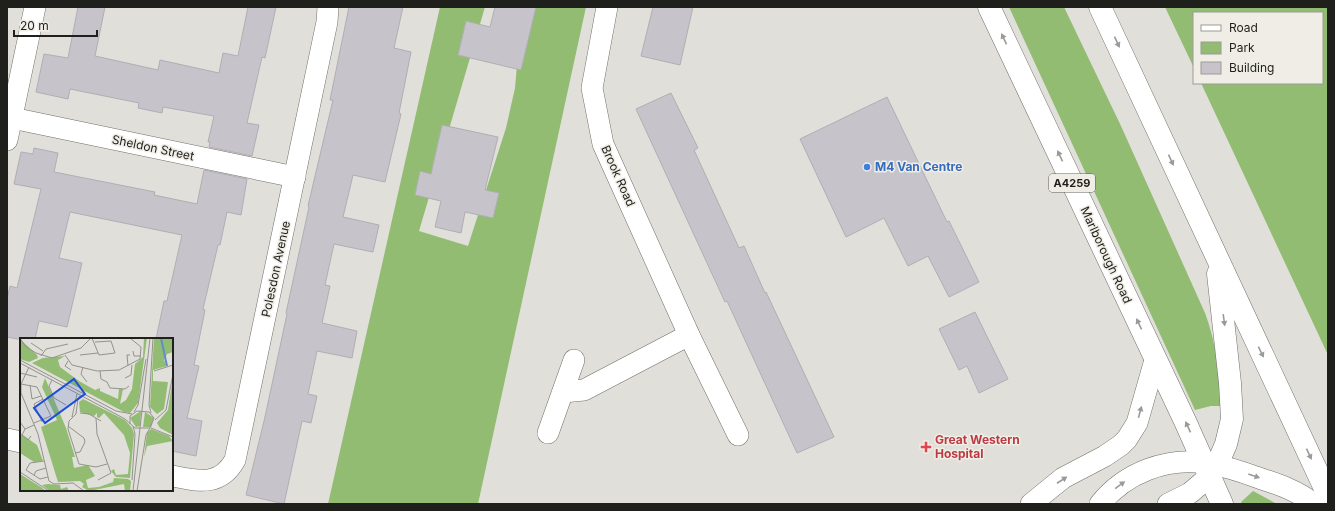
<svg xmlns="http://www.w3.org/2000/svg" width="1335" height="511" font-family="Inter,sans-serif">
<rect width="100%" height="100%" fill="#e1dfd9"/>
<!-- green -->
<g fill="#92bc72">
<path d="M440,7H485L419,231L468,246L506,128L515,88L522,7H586L478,504H328Z"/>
<path d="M1009,7H1064L1121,126L1205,313C1217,346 1219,372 1222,406H1211L1195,410Z"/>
<path d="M1165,7H1328V355L1201,83H1322V13H1194V68Z"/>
<path d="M1253,491L1277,504H1242L1241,502Z"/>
</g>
<!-- building -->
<g fill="#c6c4ca" stroke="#b0aeb4">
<path d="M78,7H105L95,56L158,70L160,60L219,73L223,53L238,56L248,7H276L265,58L262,57L247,123L259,125L252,156L209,147L210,142H208L214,116L163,107L162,113L138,108L139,103L70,89L68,99L36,92L44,54L68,58Z"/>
<path d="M349,7H403L394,48L411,52L399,113L401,114L385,182L353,175L343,217L379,225L373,252L334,244L325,285L330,286L322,323L357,331L352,358L317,351L308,394L317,396L311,423L302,421L284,504L246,495L265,417L287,314L286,313L309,207L308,206L333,100H330Z"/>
<path d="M495,7H536L521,70L458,55L466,21L490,27Z"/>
<path d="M653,7H693L680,65L641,56Z"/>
<path d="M671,93L698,148L694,150L739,248L744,246L765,293L766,292L834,437L797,453L727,301L725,302L636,109Z"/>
<path d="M887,97L947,222L949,221L979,282L949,297L928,256L908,266L884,218L846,237L800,139Z"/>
<path d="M442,125L498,137L485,190L499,193L493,218L465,212L461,233L435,227L441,201L415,195L420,171L431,174Z"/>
<path d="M34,148L58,153L54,172L155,192L154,195L197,204L204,170L247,179L241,215L227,212L220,245H218L203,309L205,310L194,365L199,366L187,418L202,421L196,456L172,451V339H156L164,301H167L182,235L70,212L59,258L82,263L67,327L39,321L35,339H17L7,337V299L10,286L17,288L41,189L14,184L21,152L33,154Z"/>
<path d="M975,312L1008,379L979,393L967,366L959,370L939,329Z"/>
</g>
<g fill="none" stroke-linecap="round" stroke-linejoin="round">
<defs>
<g id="street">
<path d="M607,7L592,88L603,144L689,335L738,435"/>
<path d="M12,118L295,177"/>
<path d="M7,140L35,7"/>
<path d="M563,392L584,390L689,335"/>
<path d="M548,433L574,360"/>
<path d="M7,439L21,442"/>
<path d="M172,476C198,481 220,487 235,460L327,22L328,7"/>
<path d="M1031,504L1063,478L1105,456L1121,445L1127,439L1137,423L1155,360"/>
<path d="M1100,504C1125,473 1166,457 1206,463C1223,466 1240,471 1256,477C1277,484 1297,490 1314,504"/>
<path d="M1168,504L1190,493L1210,476"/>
</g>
<g id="primary">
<path d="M989,7L1185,421L1222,504"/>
<path d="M1100,7L1328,495"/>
<path d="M1210,476L1217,465L1226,444L1232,419L1230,383L1218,274"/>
</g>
</defs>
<!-- street casing -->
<use href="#street" stroke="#706f69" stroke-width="22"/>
<!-- primary casing -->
<use href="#primary" stroke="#706f69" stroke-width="23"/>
<!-- street -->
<use href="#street" stroke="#fff" stroke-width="21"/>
<!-- primary -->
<use href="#primary" stroke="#fff" stroke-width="22"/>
</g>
<!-- one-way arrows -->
<defs><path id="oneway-solid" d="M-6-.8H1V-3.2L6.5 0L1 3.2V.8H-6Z"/></defs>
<g fill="#9a9a99">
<use href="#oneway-solid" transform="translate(1004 39) rotate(-115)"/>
<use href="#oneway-solid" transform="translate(1117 42) rotate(65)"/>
<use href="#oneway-solid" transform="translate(1060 156) rotate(-115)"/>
<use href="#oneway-solid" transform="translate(1171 160) rotate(65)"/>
<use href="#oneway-solid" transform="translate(1224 320) rotate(82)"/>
<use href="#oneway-solid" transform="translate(1139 324) rotate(-115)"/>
<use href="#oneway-solid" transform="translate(1261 352) rotate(64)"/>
<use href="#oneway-solid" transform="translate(1140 412) rotate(-75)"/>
<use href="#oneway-solid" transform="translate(1188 427) rotate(-115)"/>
<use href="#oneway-solid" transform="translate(1309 454) rotate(65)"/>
<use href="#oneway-solid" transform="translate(1254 476) rotate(19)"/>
<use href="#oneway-solid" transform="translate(1062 480) rotate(-33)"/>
<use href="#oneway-solid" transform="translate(1120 485) rotate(-36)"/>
</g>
<!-- markers -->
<circle fill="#3f7fe0" stroke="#efede6" stroke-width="1.5" cx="867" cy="167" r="4"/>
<path fill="#e0444e" stroke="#efede6" stroke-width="1.5" d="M924 441h4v4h4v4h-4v4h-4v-4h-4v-4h4z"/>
<g text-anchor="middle" stroke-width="3" stroke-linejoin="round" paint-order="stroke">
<!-- shield labels -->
<rect fill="#efede6" stroke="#5d5d59" stroke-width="1" x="1049" y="174" width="46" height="18" rx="3"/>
<g font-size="11" font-weight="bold" fill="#1f1f1c">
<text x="1072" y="187">A4259</text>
</g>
<!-- street labels -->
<g font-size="12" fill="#1f1f1c" stroke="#efede6">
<text transform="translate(153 148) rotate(12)" y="4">Sheldon Street</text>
<text transform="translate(618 176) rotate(66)" y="4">Brook Road</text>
<text transform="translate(1106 255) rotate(65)" y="4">Marlborough Road</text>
<text transform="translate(276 269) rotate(-78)" y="4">Polesdon Avenue</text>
</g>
<!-- shop labels -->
<g font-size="12" font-weight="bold" fill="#366cbe" stroke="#efede6" text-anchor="start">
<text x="875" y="171">M4 Van Centre</text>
</g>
<!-- health labels -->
<g font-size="12" font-weight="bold" fill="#be3a42" stroke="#efede6" text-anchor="start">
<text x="935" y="444">Great Western<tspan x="935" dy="14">Hospital</tspan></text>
</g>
</g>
<!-- overview -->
<g transform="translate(20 338)">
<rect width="153" height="153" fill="#e1dfd9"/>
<path d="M124,0H127L118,65L110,75L104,74L12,25L23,20L45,18L38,22L40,29L59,43L75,52L80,50V53L98,61L99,51H103L100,66L106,62L112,51L115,26L123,19ZM134,0H140L142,5V0H153V14L147,16L144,22L147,28L133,32V43L148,44L144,71L137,76L130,69ZM0,1L17,17L18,20L9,24L0,21ZM153,39V97L140,90L137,85L148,72ZM25,40L46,90L55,119H52L54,130L68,127L75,138L66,142L68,150L79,149L93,144L94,140L108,141L111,143L110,153H105L104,146L69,153L62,149L64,146L60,143L38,144L21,89L37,82L22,49ZM63,61L105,82L112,90L114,96L110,140L96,139L91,133L94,131L96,137L108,136L110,115L104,97L84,75L79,80L77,79V75L74,78L60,74L59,64ZM121,73L120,88L116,89L110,80ZM125,74L134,80L131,89H123ZM131,91L149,98L153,103L127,108L124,119L127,95ZM0,95L17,107L23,123L14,124L0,115ZM0,136L21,149L26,153H0ZM28,146L40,147L41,151L47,149L49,153H30L22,147Z" fill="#92bc72"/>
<path fill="none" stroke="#618ccf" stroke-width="2" d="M141,0L147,28"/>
<path fill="none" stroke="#93928d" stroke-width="1" d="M0,0L5,8L16,15L32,20L61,10L71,0M72,0L79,17L95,15L91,3L75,4M11,5L23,13M113,13L114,18H121M45,17L52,27L77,33L99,32L120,21L121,9L110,0M60,17L78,15M21,18L26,11L48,6M0,22L96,73L112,76M48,23L45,28L51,32M0,25L105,81L115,90H130L134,80L129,74L117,73L110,78V86M108,28L107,17H110M9,29L1,46V55L18,96L29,143L34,146L53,145L64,153M63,29L61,36L67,44M80,33L81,41L87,44L90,50L105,51L109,48M134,33L153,27M0,35L17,39M105,40L111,37L112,27M32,42L29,48L34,60L46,67M1,46L17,49L31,78L14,85M10,47L12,61L21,58M114,74L118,67L126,21M60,75L69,76L81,83M131,75L129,67L133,0M56,76L49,83L48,91L59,126L76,129L87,126M56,76L58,60L61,57M52,79L57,56M76,80L77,96L91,135L78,142M135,82L146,72L153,36M0,84L5,91L14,87M22,84L14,66L23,61M48,88L64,100L65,104L60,114L55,115M131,90L153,99M5,91L2,97L8,102L11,98M24,123L10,125L6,132L20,141L28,139M0,134L29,153M14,137L16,133L26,130M112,142L115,96L113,88M113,153L130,0M117,153L126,97L130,90"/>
<path fill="#1d4ed8" fill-opacity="0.15" stroke="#1d4ed8" stroke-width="2" d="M54,41L65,56L25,85L14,70Z"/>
<rect width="153" height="153" fill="none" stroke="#1f1f1c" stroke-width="2"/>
</g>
<!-- border -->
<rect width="1335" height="511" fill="none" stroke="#1f1f1c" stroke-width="16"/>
<!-- legend -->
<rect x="1193" y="12" width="130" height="72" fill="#efede6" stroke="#9c9b95"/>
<rect x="1201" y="25" width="20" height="6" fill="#ffffff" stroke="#9c9b95"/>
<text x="1229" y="32" font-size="12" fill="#1f1f1c">Road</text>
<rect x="1201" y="42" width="20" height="12" fill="#92bc72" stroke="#9c9b95"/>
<text x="1229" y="52" font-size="12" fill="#1f1f1c">Park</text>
<rect x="1201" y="62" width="20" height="12" fill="#c6c4ca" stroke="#9c9b95"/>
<text x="1229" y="72" font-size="12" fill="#1f1f1c">Building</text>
<!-- scale -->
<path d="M14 30v6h83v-6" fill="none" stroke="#1f1f1c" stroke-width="2"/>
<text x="20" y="30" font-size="12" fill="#1f1f1c" stroke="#efede6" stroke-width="3" paint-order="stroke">20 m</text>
</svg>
